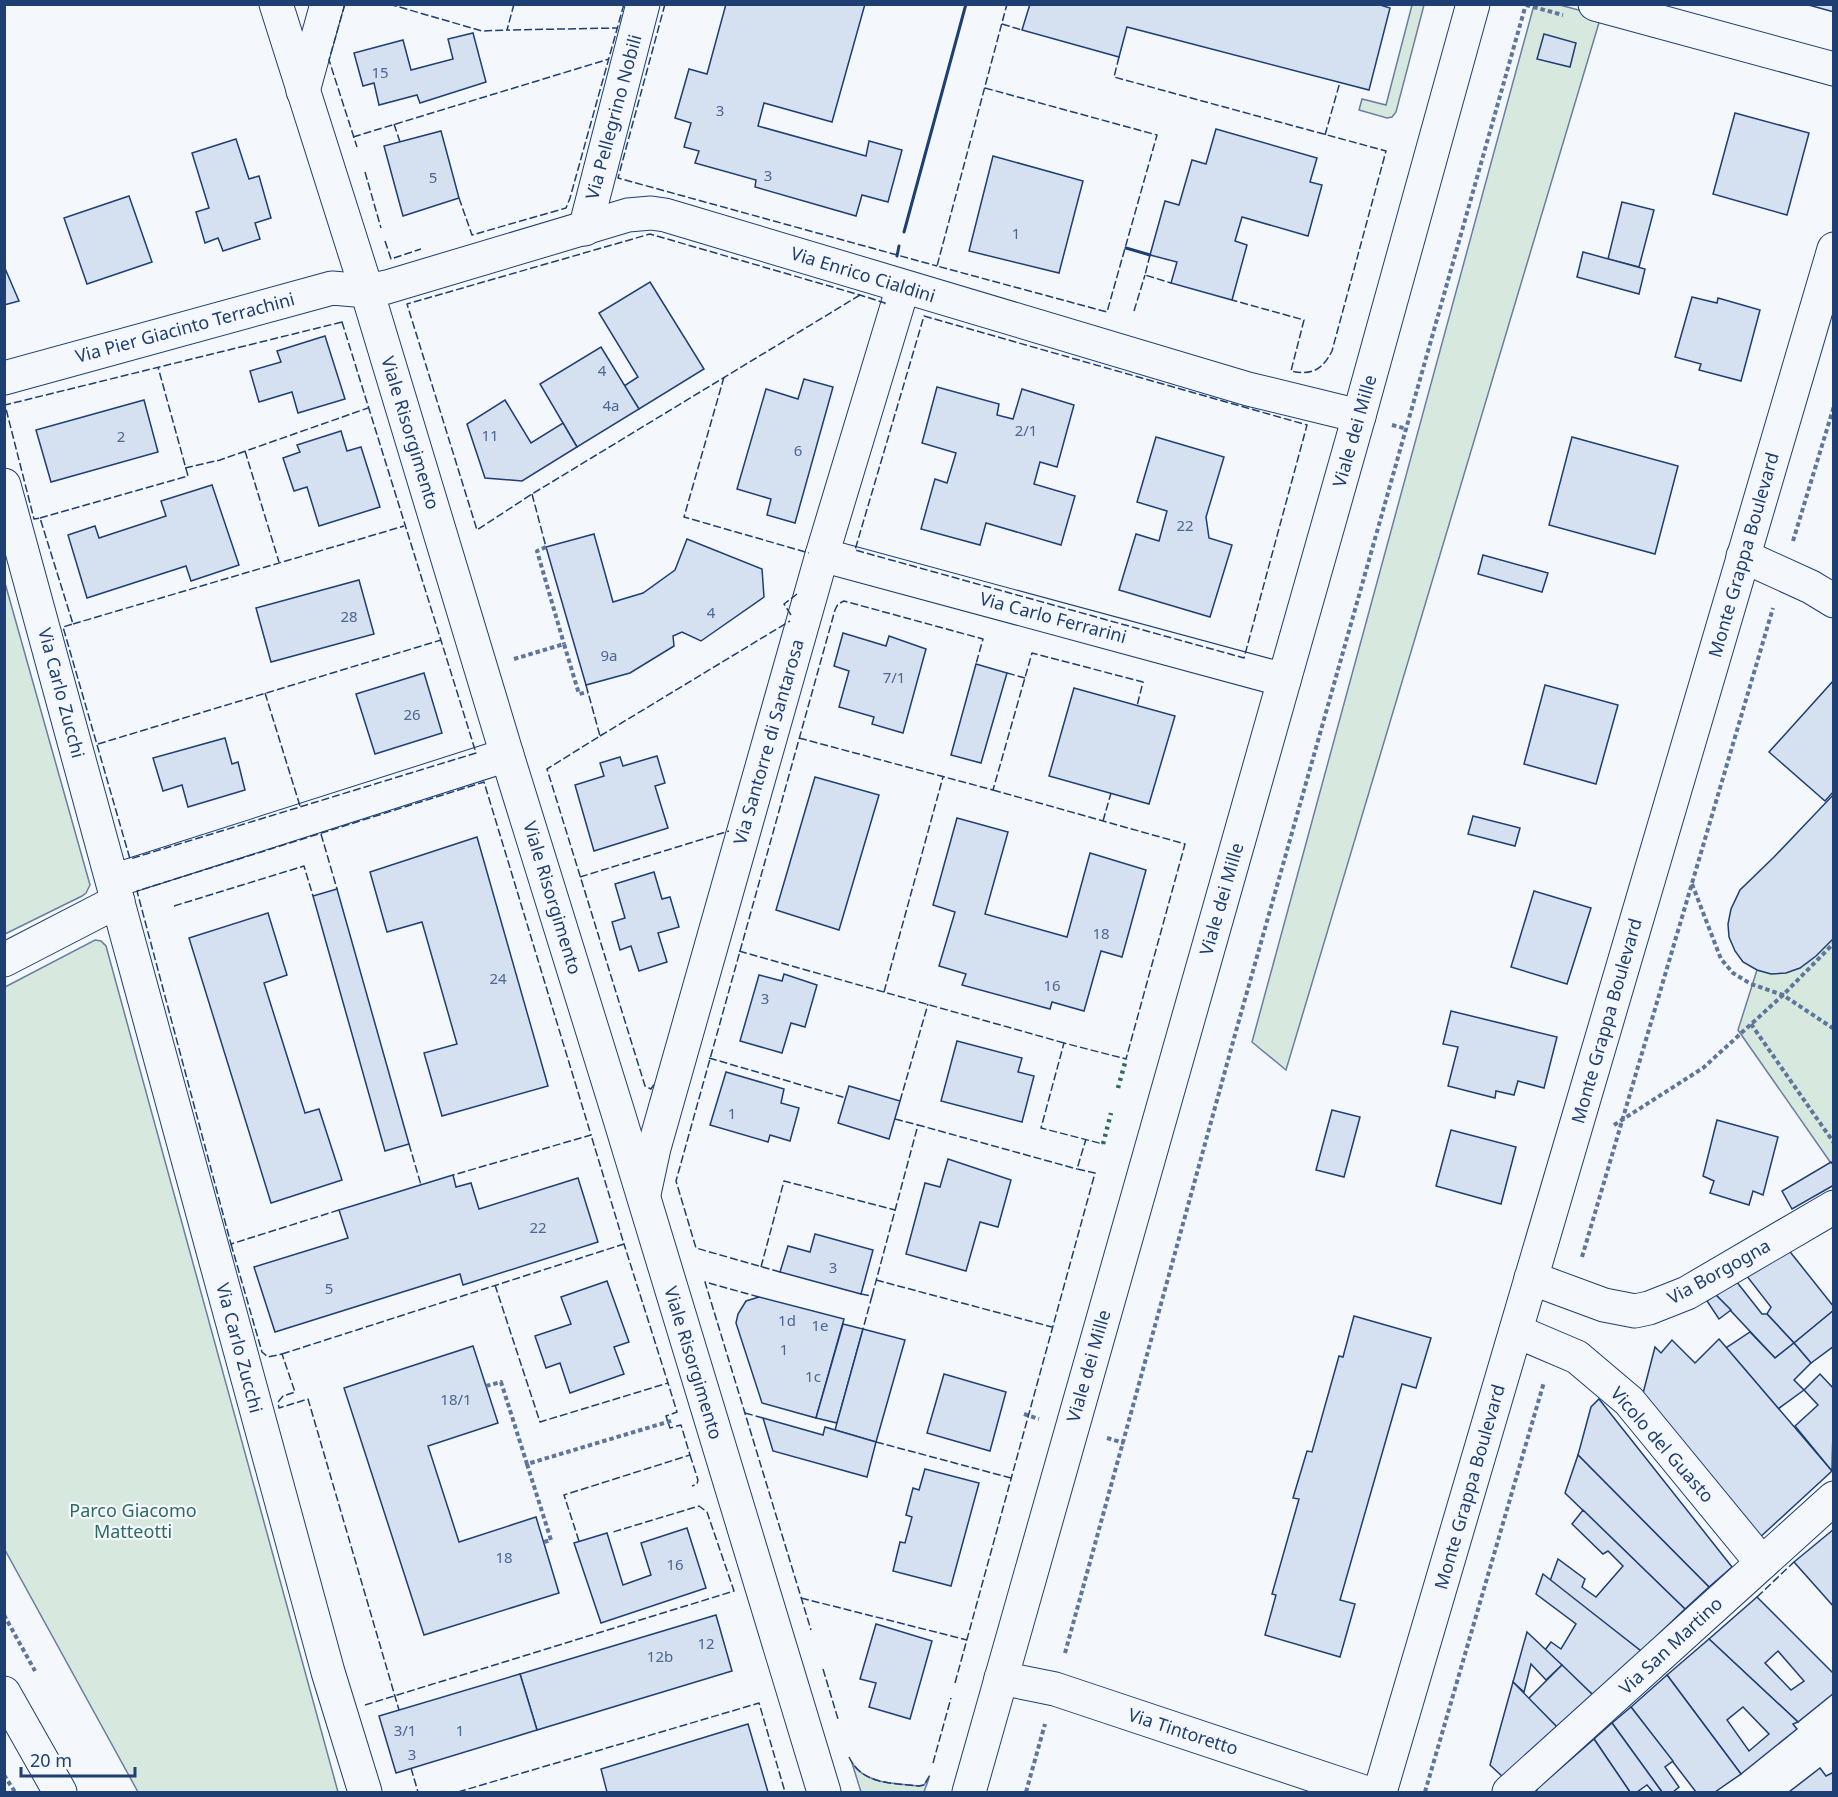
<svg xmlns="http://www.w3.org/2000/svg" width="1838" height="1797" font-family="'Noto Sans',sans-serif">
<rect width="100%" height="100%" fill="#f4f7fb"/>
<!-- green -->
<g fill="#d7e8df" stroke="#687fa3" stroke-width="1.5">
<path d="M1412,5H1424L1396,112L1392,117L1387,118L1359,110L1362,99L1386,105Z"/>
<path d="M1534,5H1560L1601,16L1286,1070L1252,1042Z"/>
<path d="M5,583L90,885L86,893L82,896L5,934Z"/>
<path d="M1833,938V1166L1738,1030L1757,970C1794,980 1809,963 1833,938Z"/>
<path d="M95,940L101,941L106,946L338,1792H138L5,1550V987Z"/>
<path d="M852,1763C867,1785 895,1783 919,1786L924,1785L929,1778L924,1792H861Z"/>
</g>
<!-- building -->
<g fill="#d5e0f0" stroke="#1d3f73" stroke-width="1.5" fill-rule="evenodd">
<path d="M726,4H865L832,122L764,103L758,126L866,156L869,141L902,150L888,202L862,195L856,216L755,187L756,180L695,163L699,151L684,147L691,123L675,118L689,69L707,74Z"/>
<path d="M1030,4H1377L1390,8L1369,90L1127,27L1119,57L1022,30Z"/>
<path d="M1805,4H1834V12Z"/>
<path d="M473,33L486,82L420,103L417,95L379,105L374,83L363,86L354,53L403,40L411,70L453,59L448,39Z"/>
<path d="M1544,34L1576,43L1570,67L1537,59Z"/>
<path d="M1735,113L1809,133L1787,215L1713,194Z"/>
<path d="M1216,129L1317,158L1310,182L1322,185L1308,236L1242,217L1235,241L1247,245L1232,300L1171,283L1177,262L1150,255L1165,201L1179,205L1192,160L1206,164Z"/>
<path d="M441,131L459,198L403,216L384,146Z"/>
<path d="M236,139L249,179L259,176L271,218L255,223L260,239L223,251L218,238L205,243L196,212L209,208L192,153Z"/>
<path d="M993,156L1083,181L1059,273L969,251Z"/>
<path d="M129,196L152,262L87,284L64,218Z"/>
<path d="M1622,202L1654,210L1639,267L1608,259Z"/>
<path d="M1583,252L1645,269L1639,294L1577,277Z"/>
<path d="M4,266L19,301L4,305Z"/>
<path d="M650,282L704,369L639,409L624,386L638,377L599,313Z"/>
<path d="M1692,297L1717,303L1718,298L1760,310L1741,381L1699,370L1701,364L1675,357Z"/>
<path d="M325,336L345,399L298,413L292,392L259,402L250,371L281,362L277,351Z"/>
<path d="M601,347L639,409L577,447L540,384Z"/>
<path d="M804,379L833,387L795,523L767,515L771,499L737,489L766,389L798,399Z"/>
<path d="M937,387L999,404L997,415L1013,419L1022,389L1074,405L1057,467L1040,462L1034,484L1075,496L1061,545L986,523L980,545L921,529L935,479L947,483L956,453L922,443Z"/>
<path d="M144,400L158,452L51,482L36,430Z"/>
<path d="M505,400L531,443L563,423L577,447L522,481L485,478L467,424Z"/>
<path d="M341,431L347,451L361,447L380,507L319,526L307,487L294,491L283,458L300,452L297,445Z"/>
<path d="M1156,437L1224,457L1206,517L1209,538L1232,545L1210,617L1119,590L1136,534L1159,541L1167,511L1137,502Z"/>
<path d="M1572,437L1678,466L1655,554L1549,525Z"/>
<path d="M212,485L239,565L191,581L186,566L87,598L68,535L95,526L99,538L166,516L161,501Z"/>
<path d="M594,534L613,602L643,593L675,570L687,539L762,569L764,597L701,641L682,632L673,636L674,646L630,673L586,685L546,547Z"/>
<path d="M1483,555L1548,573L1542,592L1478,574Z"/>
<path d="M359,580L374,634L271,662L256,608Z"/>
<path d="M843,633L886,646L889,636L926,649L903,733L872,724L874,717L839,707L849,671L834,666Z"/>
<path d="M976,664L1007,673L981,763L951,755Z"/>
<path d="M424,673L442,733L375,754L356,694Z"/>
<path d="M1834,680V791L1825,801L1769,752Z"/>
<path d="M1545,685L1618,705L1596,784L1524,764Z"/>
<path d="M1074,688L1175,716L1149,804L1049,776Z"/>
<path d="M225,738L232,764L238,762L245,790L188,807L182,785L163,791L153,758Z"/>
<path d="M657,756L665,783L655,786L668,828L594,851L575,785L604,776L600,763L620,757L623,766Z"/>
<path d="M815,777L879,795L839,930L776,910Z"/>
<path d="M1834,794V938L1816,956L1800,968L1786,973L1771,974L1757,970L1743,962L1735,951L1729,937L1728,924L1731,909L1740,890L1774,857Z"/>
<path d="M1473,816L1520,828L1515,846L1468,834Z"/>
<path d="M957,818L1008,832L985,914L1067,937L1090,853L1146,870L1122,957L1101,951L1084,1011L1052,1002L1050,1009L962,985L966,974L939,966L955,912L933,905Z"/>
<path d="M477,837L548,1086L442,1116L424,1053L457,1044L422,922L387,932L370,872Z"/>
<path d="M654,872L662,899L670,897L679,927L658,933L667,962L639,971L631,946L620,950L612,922L625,918L615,884Z"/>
<path d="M337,889L409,1144L385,1151L313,896Z"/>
<path d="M1534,891L1591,908L1567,984L1511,967Z"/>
<path d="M268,913L287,975L264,983L305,1113L319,1109L342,1180L271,1203L189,938Z"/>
<path d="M784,974L817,985L805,1027L791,1023L782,1053L740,1041L759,975L782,981Z"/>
<path d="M1451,1011L1557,1037L1544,1088L1518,1081L1514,1095L1496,1091L1495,1098L1448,1086L1458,1047L1443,1044Z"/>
<path d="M957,1041L1022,1058L1018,1072L1034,1076L1022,1122L941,1101Z"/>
<path d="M726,1072L784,1089L781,1103L799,1108L790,1141L770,1135L768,1142L710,1125Z"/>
<path d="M849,1086L900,1101L889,1139L838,1123Z"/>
<path d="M1332,1110L1360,1117L1344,1177L1316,1170Z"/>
<path d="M1717,1120L1778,1137L1763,1195L1753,1191L1749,1205L1710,1193L1714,1181L1703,1176Z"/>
<path d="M1451,1130L1516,1147L1501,1204L1436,1186Z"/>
<path d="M948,1159L1011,1180L998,1227L980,1222L966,1271L906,1254L925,1183L940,1187Z"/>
<path d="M1831,1162L1834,1166V1185L1792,1209L1782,1191Z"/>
<path d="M453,1175L456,1187L471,1183L479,1209L578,1178L598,1242L463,1285L460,1274L275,1332L254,1267L348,1238L339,1210Z"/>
<path d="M815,1234L873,1250L861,1294L780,1272L788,1246L810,1252Z"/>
<path d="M1787,1248L1834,1307V1310L1794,1343L1767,1314L1771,1307L1746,1275Z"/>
<path d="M607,1281L629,1342L614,1347L624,1374L570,1393L560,1363L546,1368L535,1336L571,1324L561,1297Z"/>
<path d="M1736,1281L1762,1314H1767L1794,1343L1775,1358L1716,1295Z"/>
<path d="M1716,1295L1731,1310L1719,1319L1707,1301Z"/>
<path d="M759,1297L844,1319L816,1418L762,1403L736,1323L738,1314L746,1301Z"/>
<path d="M1834,1310V1346L1811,1363L1794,1343Z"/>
<path d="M1354,1316L1431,1338L1416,1388L1402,1384L1340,1600L1355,1604L1340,1657L1265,1635L1276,1595L1272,1594L1299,1499L1293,1498L1307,1451L1312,1452L1339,1356L1343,1357Z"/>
<path d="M843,1324L863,1329L837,1423L816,1418Z"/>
<path d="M863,1329L905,1340L876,1442L835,1430Z"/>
<path d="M1750,1332L1775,1358L1794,1343L1811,1363L1794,1380L1804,1390L1778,1409L1726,1348Z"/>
<path d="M1719,1339L1832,1471L1757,1540L1641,1401L1655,1347L1661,1353L1672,1340L1695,1363Z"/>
<path d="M473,1346L498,1423L428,1446L459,1542L536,1517L559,1593L424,1635L344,1388Z"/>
<path d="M944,1374L1006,1392L990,1451L927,1433Z"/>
<path d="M1820,1374L1834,1389L1832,1471L1795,1426L1818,1405L1804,1390Z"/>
<path d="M1599,1399L1732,1567L1709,1587L1578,1455L1591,1407Z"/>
<path d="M763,1418L823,1435L825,1427L876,1442L867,1477L773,1451Z"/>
<path d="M1578,1455L1709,1587L1685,1609L1565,1493Z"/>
<path d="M925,1469L979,1483L951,1586L893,1571L900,1542L905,1543L912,1517L906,1515L913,1488L919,1490Z"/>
<path d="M1583,1510L1685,1609L1641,1651L1550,1581L1558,1559L1585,1579L1582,1587L1596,1597L1623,1566L1608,1551L1603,1554L1572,1524Z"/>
<path d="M687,1528L706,1588L601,1623L574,1543L607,1533L623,1585L651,1575L641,1543Z"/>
<path d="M1834,1529V1607L1794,1562Z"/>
<path d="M1543,1574L1641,1651L1593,1695L1545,1650L1551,1642L1561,1649L1576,1624L1536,1594Z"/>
<path d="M1757,1597L1834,1674V1693L1798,1722L1709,1639ZM1778,1651L1804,1681L1791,1690L1765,1663Z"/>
<path d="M716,1615L732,1671L537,1730L520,1674Z"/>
<path d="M876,1624L932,1641L910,1719L869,1707L876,1683L860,1679Z"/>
<path d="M1527,1632L1562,1665L1546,1680L1531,1664L1524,1692L1513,1682Z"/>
<path d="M1709,1639L1798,1722L1793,1724L1797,1729L1741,1774L1667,1675ZM1743,1707L1769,1734L1749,1751L1727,1720Z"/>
<path d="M1562,1665L1593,1695L1558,1728L1528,1699Z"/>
<path d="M520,1674L537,1730L396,1773L379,1716Z"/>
<path d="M1667,1675L1741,1774L1715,1792H1696L1631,1707Z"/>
<path d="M1513,1682L1558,1728L1504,1778L1490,1765Z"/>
<path d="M1631,1707L1673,1761L1665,1767L1679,1787L1673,1792H1662L1612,1723Z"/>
<path d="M1612,1723L1662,1792H1653L1647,1785L1637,1792H1630L1594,1739Z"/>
<path d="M748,1724L768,1792H607L601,1769Z"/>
<path d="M1594,1739L1630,1792H1536L1538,1788Z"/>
<path d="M1820,1768L1826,1776L1834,1772V1792H1789Z"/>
</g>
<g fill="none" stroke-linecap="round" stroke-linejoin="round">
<defs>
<g id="minor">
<path d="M276,4L367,291L507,755L619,1116L824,1792"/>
<path d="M1595,4L1834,69"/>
<path d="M303,91L327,4"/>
<path d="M585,229L643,4"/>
<path d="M4,378L332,288L367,291L387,287L628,215L651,213L665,215L1248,389L1359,416"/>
<path d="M4,485L328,1672L365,1792"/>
<path d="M822,555L1284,680"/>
<path d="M1743,556L1811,587L1834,601"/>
<path d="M113,881L507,755"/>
<path d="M4,960L118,901"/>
<path d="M644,1194L654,1148L822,555L903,287"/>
<path d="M1531,1278L1604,1305L1635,1311L1649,1308L1687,1293L1834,1207"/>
<path d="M1516,1331L1577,1357L1629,1401L1762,1563"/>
<path d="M1001,1678L1055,1689L1364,1792"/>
<path d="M4,1693L60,1792"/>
<path d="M1380,1792L1834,249"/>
<path d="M1509,1792L1834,1498"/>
</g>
<path id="major" d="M969,1792L1359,416L1473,4"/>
</defs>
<!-- minor casing -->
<use href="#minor" stroke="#1d3f73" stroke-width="35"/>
<!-- major casing -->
<use href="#major" stroke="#1d3f73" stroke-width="35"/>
<!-- path -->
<g stroke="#5e769c" stroke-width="4" stroke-dasharray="4.5 3" stroke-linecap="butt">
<path d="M1526,5L1563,15"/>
<path d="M1392,425L1407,429"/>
<path d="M1793,541L1834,406"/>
<path d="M546,547L537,551L564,644"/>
<path d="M514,659L564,644L579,694L588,692"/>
<path d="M1692,884L1721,959L1733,973L1751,984L1783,995L1834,1029"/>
<path d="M1751,1024L1834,1143"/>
<path d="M1614,1125L1703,1068L1783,995L1834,943"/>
<path d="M1582,1257L1773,608"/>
<path d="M486,1386L501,1382L527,1464L674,1420"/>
<path d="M1024,1414L1039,1419"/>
<path d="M1107,1438L1124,1443"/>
<path d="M527,1464L551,1540L544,1542"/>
<path d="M4,1615L35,1671"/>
<path d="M1065,1653L1236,1031L1526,4"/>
<path d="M4,1775L15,1792"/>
<path d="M1026,1792L1045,1724"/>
<path d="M1425,1792L1544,1382"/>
</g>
<!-- minor -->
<use href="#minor" stroke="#f4f7fb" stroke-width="33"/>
<!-- major -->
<use href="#major" stroke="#f4f7fb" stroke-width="33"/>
<!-- hedge -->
<g stroke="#2c6c60" stroke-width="4.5" stroke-dasharray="3 4.5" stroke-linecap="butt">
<path d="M1118,1088L1126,1059"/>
<path d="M1103,1144L1111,1113"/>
</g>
<!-- fence -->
<g stroke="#1d3f73" stroke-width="1.5" stroke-dasharray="8 3" stroke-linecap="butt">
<path d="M345,4L329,60L357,147"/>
<path d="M389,4L482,31L507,30"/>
<path d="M514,4L507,30L617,28"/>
<path d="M665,4L618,178L937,266"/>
<path d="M1002,24L1022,30"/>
<path d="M1119,57L1114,77L1386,151L1332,351C1323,369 1312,376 1291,371L1304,320L1232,300"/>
<path d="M985,88L1157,135L1107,312L937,266L1007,4"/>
<path d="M394,124L400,142"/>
<path d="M1325,135L1340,82"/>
<path d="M353,137L609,59"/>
<path d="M365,172L381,228"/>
<path d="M459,198L472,235L566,208L570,198L624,4"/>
<path d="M385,241L391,259L421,249"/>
<path d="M1150,255L1145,275L1171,283"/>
<path d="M860,295L532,494L477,530L407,304L650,234L860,295L885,303L884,305"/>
<path d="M1134,311L1145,275"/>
<path d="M924,316L1307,425L1244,658L855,550Z"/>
<path d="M342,322L476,753L130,859L63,627L73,624L40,518L34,519L5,405Z"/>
<path d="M724,377L684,517L809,553"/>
<path d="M245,451L279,562"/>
<path d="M185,468L220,460L368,408"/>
<path d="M532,494L546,547"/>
<path d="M40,518L188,476L158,367"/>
<path d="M791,615L784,604L797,594"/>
<path d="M73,624L404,526"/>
<path d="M1007,673L1025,678"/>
<path d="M586,685L600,736L547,769L645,1086L651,1089L655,1083"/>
<path d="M265,693L300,806"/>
<path d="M600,736L790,621"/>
<path d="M799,738L993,790L1032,653L1143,682L1137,706"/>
<path d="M98,744L441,640"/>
<path d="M993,790L1185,844L1126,1059L1064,1043L1041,1128L1103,1144"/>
<path d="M1103,821L1111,793"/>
<path d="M321,834L337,889"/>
<path d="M580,877L729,831"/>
<path d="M174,906L304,866L313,896"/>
<path d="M739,951L1064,1043"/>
<path d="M884,992L943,777"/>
<path d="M709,1058L846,1098"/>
<path d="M900,1101L928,1004"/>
<path d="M895,1119L918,1125"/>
<path d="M409,1144L421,1185"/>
<path d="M339,1210L231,1244L137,891L484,782L591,1135L453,1175"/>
<path d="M231,1244L262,1352L268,1357L282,1354L295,1392L283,1396L278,1402L279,1408L308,1399L399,1710"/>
<path d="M761,1267L784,1181L895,1210"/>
<path d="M780,1272L696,1248L676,1181L835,610L838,604L844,601L983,639L976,664"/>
<path d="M876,1280L1052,1327"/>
<path d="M495,1285L540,1422L668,1383L624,1244"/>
<path d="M861,1294L872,1296L863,1329"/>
<path d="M872,1296L918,1125L1077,1169"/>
<path d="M759,1297L705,1282L811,1630"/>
<path d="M282,1354L624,1244L591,1135"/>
<path d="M745,1413L763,1418"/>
<path d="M876,1442L1011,1478"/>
<path d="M690,1455L698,1480L697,1484L692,1486"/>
<path d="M579,1541L564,1495L690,1455L681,1425L670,1428L666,1416L677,1412L668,1383"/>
<path d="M1757,1597L1794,1562"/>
<path d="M801,1598L967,1640"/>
<path d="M823,1669L838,1719"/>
<path d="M955,1683L1095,1173L1077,1169L1086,1139"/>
<path d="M365,1705L734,1591L707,1512L699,1506L613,1532"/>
<path d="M849,1757C862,1785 893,1783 919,1786L924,1785L930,1775"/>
<path d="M933,1763L951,1698"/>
<path d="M411,1768L418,1792"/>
<path d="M458,1792L759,1703L785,1792"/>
</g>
<!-- wall -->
<g stroke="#1d3f73" stroke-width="3">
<path d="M904,232L966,4"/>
<path d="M1126,248L1150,255"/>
<path d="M897,256L899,246"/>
</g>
</g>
<g text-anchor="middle" stroke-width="4.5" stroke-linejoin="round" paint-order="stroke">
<!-- number labels -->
<g font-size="15" fill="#4b6792">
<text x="380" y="78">15</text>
<text x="720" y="116">3</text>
<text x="768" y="181">3</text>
<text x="433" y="183">5</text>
<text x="1016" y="239">1</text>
<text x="602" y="376">4</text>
<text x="611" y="411">4a</text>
<text x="1026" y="436">2/1</text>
<text x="490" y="441">11</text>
<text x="121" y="442">2</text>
<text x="798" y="456">6</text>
<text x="1185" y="531">22</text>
<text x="711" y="618">4</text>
<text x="349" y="622">28</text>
<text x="609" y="661">9a</text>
<text x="894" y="683">7/1</text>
<text x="412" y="720">26</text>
<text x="1101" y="939">18</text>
<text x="498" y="984">24</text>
<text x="1052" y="991">16</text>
<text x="765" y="1004">3</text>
<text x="732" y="1119">1</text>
<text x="538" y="1233">22</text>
<text x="833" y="1273">3</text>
<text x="329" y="1294">5</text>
<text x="787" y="1326">1d</text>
<text x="820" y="1331">1e</text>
<text x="784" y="1355">1</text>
<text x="813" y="1382">1c</text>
<text x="456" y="1405">18/1</text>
<text x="504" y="1563">18</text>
<text x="675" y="1570">16</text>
<text x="706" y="1649">12</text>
<text x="660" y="1662">12b</text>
<text x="405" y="1736">3/1</text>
<text x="460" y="1736">1</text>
<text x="412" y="1760">3</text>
</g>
<!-- street labels -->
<g font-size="18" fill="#1d3f73" stroke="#f4f7fb">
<text transform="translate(614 117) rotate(-75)" y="6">Via Pellegrino Nobili</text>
<text transform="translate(863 275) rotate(17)" y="6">Via Enrico Cialdini</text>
<text transform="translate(185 328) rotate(-15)" y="6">Via Pier Giacinto Terrachini</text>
<text transform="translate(1355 431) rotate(-74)" y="6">Viale dei Mille</text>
<text transform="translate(410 433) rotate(73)" y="6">Viale Risorgimento</text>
<text transform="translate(1744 555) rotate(-74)" y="6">Monte Grappa Boulevard</text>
<text transform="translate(1053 618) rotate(15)" y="6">Via Carlo Ferrarini</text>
<text transform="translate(61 693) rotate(75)" y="6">Via Carlo Zucchi</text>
<text transform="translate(769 742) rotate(-74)" y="6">Via Santorre di Santarosa</text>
<text transform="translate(552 898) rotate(73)" y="6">Viale Risorgimento</text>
<text transform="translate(1222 899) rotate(-74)" y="6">Viale dei Mille</text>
<text transform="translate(1607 1021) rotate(-74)" y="6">Monte Grappa Boulevard</text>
<text transform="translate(1719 1272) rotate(-29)" y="6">Via Borgogna</text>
<text transform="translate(239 1348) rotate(75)" y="6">Via Carlo Zucchi</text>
<text transform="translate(693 1363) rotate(73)" y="6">Viale Risorgimento</text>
<text transform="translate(1089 1366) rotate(-74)" y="6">Viale dei Mille</text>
<text transform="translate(1662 1445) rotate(49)" y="6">Vicolo del Guasto</text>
<text transform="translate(1470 1487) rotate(-74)" y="6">Monte Grappa Boulevard</text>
<text transform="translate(1671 1646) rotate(-43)" y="6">Via San Martino</text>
<text transform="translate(1183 1732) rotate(18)" y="6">Via Tintoretto</text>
</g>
<!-- park labels -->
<g font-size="18" fill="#2c6c60" stroke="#f4f7fb">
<text x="133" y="1517">Parco Giacomo<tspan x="133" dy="21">Matteotti</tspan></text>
</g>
</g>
<!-- border -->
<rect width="1838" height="1797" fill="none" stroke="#1d3f73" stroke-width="12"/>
<!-- scale -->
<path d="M21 1767v9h114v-9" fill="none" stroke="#1d3f73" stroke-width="3"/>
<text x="30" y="1767" font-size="18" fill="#1d3f73" stroke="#f4f7fb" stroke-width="4.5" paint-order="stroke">20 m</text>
</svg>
